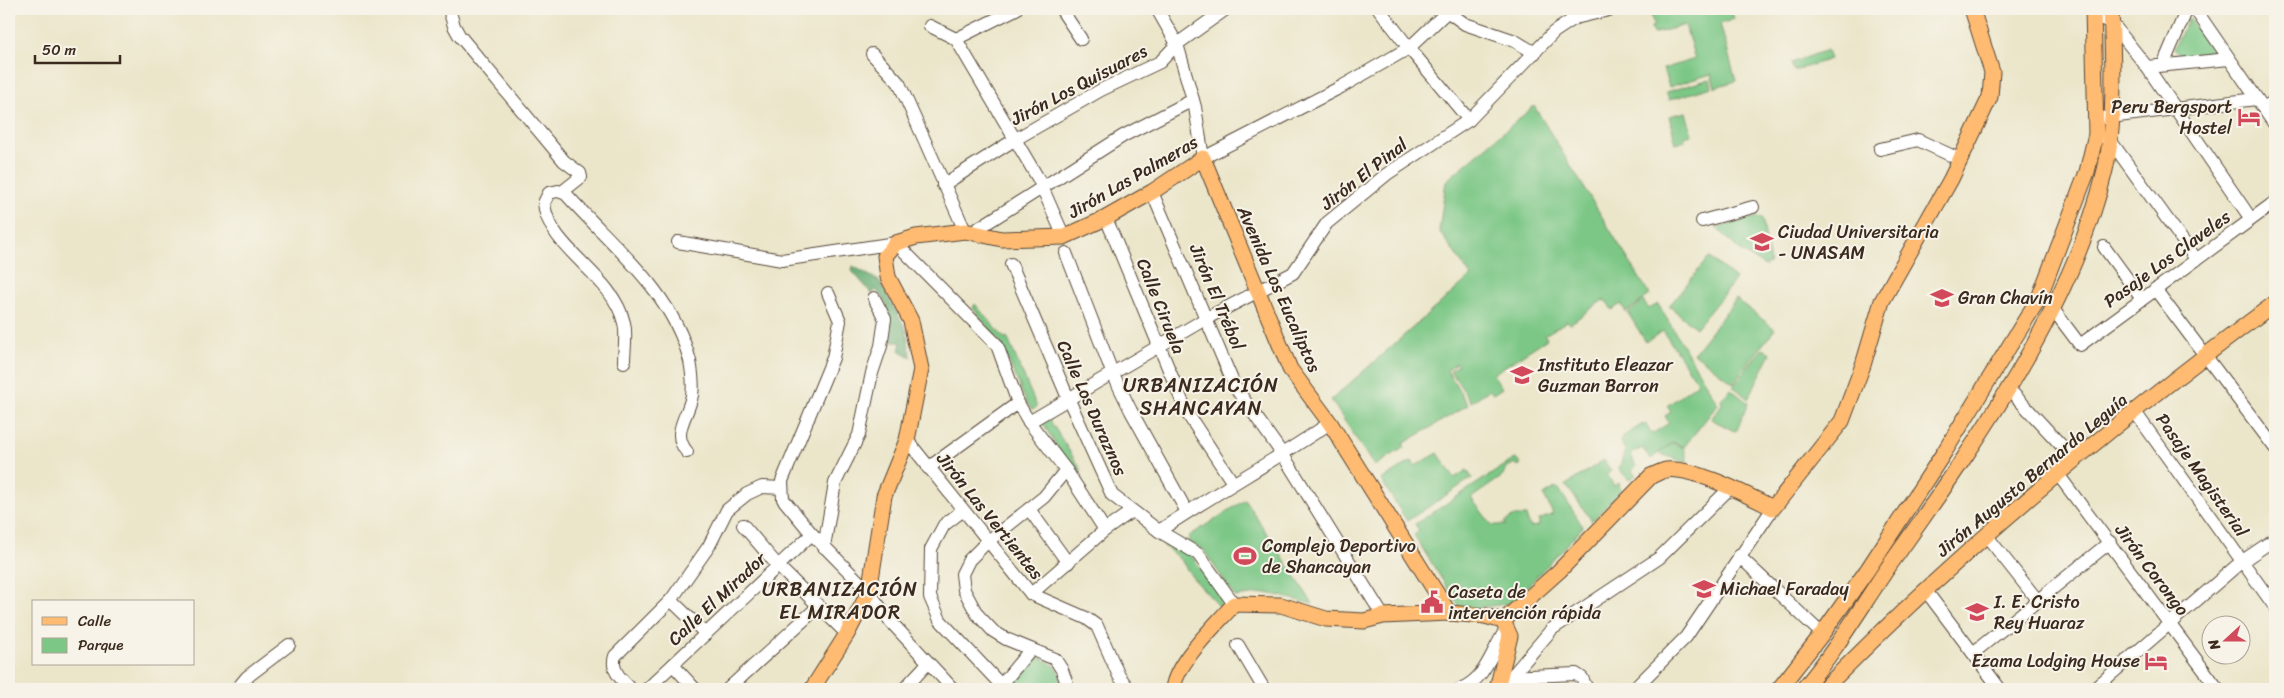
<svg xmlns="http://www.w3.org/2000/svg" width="2284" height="698" font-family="Sriracha,sans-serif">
<rect width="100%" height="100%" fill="#f7f3e8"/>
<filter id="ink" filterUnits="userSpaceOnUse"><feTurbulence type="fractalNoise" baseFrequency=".02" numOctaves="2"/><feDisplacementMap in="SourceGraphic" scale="10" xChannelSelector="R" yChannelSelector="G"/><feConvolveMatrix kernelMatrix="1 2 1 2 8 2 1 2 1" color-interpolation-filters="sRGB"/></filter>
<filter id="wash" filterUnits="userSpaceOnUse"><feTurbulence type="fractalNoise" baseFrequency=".0096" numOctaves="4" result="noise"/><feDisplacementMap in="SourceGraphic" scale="20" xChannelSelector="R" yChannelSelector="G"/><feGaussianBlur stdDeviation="1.12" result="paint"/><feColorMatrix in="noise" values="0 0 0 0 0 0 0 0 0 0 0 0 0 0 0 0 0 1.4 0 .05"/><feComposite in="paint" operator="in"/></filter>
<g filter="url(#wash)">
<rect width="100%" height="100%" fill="#ebe6ca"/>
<!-- green -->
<g fill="#7cc786" stroke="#5c7852">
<path d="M1649,9H1731L1734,19L1720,24L1736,81L1715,87L1711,74L1669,87L1663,69L1695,59L1685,25L1653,34L1651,27L1654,25Z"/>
<path d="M2189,18L2213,52L2181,56L2174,48Z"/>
<path d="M1827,50L1830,59L1794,71L1791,63Z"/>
<path d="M1710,79L1712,87L1669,100L1666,92Z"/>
<path d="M1534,106L1650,295L1626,312L1621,304L1612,310L1608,303L1603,300L1570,324L1567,321L1545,335L1547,339L1493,374L1502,388L1493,394L1489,390L1471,402L1450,370L1458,365L1456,363L1447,370L1468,405L1403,444L1405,447L1374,466L1331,400L1471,276L1439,231L1446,181Z"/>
<path d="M1686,112L1692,135L1684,137L1685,141L1676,144L1669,116Z"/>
<path d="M1757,217L1762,218L1770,262L1765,266L1739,250L1716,227Z"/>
<path d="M1709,257L1736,279L1696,328L1669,306Z"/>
<path d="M1736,299L1775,329L1733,383L1694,353Z"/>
<path d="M1643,301L1649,309L1658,304L1718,404L1684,447L1673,442L1651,459L1642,448L1631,454L1636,467L1632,471L1636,475L1629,480L1619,469L1625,450L1620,441L1623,439L1622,437L1643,424L1644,426L1646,424L1652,434L1669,423L1665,416L1671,412L1667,406L1698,383L1663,331L1646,342L1628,313Z"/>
<path d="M975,304L1004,338L1007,337L1037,407L1032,410L1026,401L1002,345L973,308Z"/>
<path d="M1762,349L1771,353L1748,399L1733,386Z"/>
<path d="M1731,389L1748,403L1737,430L1734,431L1711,419L1722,404L1721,399Z"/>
<path d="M1049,419L1082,471L1075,476L1042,422Z"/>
<path d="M1673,443L1684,448L1688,463L1658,453Z"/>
<path d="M1438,453L1454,478L1467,470L1472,478L1407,521L1381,480L1412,461L1415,466Z"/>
<path d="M1516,458L1521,464L1518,466L1515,463L1506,468L1503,476L1471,498L1492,525H1506L1505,522L1514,516H1526L1530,527L1539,526V520L1553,514L1544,495L1555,488L1559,489L1583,527L1512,603L1477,608H1460L1414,535L1419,531L1415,524Z"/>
<path d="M1604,460L1611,471L1607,474L1614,486L1619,483L1621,490L1592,521L1566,485Z"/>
<path d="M1245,500L1313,604L1267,593L1235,597L1203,549L1188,542L1189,536Z"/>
<path d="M1157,535L1190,554L1226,604L1221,608L1192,577L1181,560L1156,539Z"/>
<path d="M1032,653L1055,666L1066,689H1004Z"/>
</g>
<!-- forest -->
<path fill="#65ac73" stroke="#506b48" d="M853,266L879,281L906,329L911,357L899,350L901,343L891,340C892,322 890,304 876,290L872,294L852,271Z"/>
</g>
<g filter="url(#ink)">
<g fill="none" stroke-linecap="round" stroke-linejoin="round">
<defs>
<g id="minor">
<path d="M449,9L454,26L459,35L564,161L580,173L581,177L562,192"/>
<path d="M1016,9L956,39L1039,180L1064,237"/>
<path d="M1061,9L1081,39"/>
<path d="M1157,9L1177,44L1195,107L1203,158L1341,87L1409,48L1450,9"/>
<path d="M1379,9L1409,48L1469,120"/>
<path d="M2195,9L2275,125"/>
<path d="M1447,11L1465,24L1515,41L1535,53"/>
<path d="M2093,15L2112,23L2147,67L2251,219"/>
<path d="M930,26L956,39"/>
<path d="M872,54L899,83L965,231"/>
<path d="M2163,65L2187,9"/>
<path d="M2147,67L2229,59"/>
<path d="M2263,108L2275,101"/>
<path d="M2102,118L2256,99"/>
<path d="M2105,138L2110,140L2196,259"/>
<path d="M1880,149L1918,140L1961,160"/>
<path d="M943,185L1014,140L1101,90L1160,62L1177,44L1226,9"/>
<path d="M1152,192L1235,387L1283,455L1383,616"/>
<path d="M1106,218L1187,413L1233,483"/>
<path d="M1702,221L1753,207"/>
<path d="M971,233L1123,136L1193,100"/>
<path d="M678,242L782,260L896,243L997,345L1018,403L1029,422L1066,470L1105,530"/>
<path d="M2104,247L2142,299"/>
<path d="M1066,253L1112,372L1131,411L1187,512"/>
<path d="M1011,264L1068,398L1112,495L1159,531L1198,554L1234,604"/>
<path d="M2155,289L2275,448"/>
<path d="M828,293L840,321L833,358L782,481L783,499L812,534L869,592L891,622L953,689"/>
<path d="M2053,309L2080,345L2275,202"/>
<path d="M624,362C624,349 627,335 624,323C613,274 548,249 544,203L549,193L558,191L566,194C612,246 672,290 690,361C692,372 694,384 692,395C689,416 670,432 687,452"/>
<path d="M2008,388L2074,459"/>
<path d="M2135,412L2275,607"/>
<path d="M1029,422L1207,318L1293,273L1327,223L1387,174L1469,120L1554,32L1575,18L1613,9"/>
<path d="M907,440L1031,594L1086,618L1097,626L1119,676L1129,689"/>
<path d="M928,468L1018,403"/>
<path d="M1066,470L1044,497L987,542L969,560L962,574L964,590L977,614L993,631L1006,639L1055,659L1062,670L1069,689"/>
<path d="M2057,473L2218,689"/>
<path d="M1029,509L1068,563"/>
<path d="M962,511L944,525L931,549L930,597L940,620L1002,686"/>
<path d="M743,525L778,566L847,634"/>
<path d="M1159,531C1215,493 1274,461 1330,423"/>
<path d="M1986,535L2038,601"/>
<path d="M824,547L835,483L859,435L872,373L881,346L885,319L874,298"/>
<path d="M1739,556L1822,634"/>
<path d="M1926,591L2000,689"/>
<path d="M1031,594L1105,530L1132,511"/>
<path d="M671,600L706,634"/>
<path d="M1238,645L1264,689"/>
<path d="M1973,653L2110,542"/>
<path d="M673,665L695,689"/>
<path d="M1512,676L1552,629L1659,558L1731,487"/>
<path d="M1508,677L1576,674L1582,678L1587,689"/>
<path d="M237,689L247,677L289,645"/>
<path d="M631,689C622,680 610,670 615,656L671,600L709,546L727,510L747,494L762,487L782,488"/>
<path d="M647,689L812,534"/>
<path d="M728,689L819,606"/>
<path d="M904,689L928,663"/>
<path d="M998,689L1030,650"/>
<path d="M1460,689C1487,679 1492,649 1507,628"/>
<path d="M1634,689L1686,637L1773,508"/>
<path d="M2094,689L2241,562L2275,539"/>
</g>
<g id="major">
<path d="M1503,621L1559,571L1651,476C1656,474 1661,471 1666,470C1692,466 1749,496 1773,508L1842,421L1863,365L1882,301L1951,179L1990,97L1992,72L1972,9"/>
<path d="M812,689L847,634L869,592L884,496L907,440L921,369L911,321L888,277L885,256L896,243L916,237L965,231L1002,239L1064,237L1106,218L1152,192L1203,158L1290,369L1330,423L1449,613"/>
<path d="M1173,689C1176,662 1216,625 1234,604L1281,605L1326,619L1364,621L1383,616L1449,613L1485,616L1503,621L1510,636L1497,689"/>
<path d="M1779,689L1822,634L1868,569L1945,451L2039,298L2087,172L2096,134L2093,9"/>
<path d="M1803,689C1835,652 1861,607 1889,566C1971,450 2072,310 2105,170C2116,123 2113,58 2111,9"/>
<path d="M1824,689C1963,547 2116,421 2275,303"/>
</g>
</defs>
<!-- minor casing -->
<use href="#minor" stroke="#554638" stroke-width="14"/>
<!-- major casing -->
<use href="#major" stroke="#554638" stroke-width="17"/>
<!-- minor -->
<use href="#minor" stroke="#fff" stroke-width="12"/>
<!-- major -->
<use href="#major" stroke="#ffbb71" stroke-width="15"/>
</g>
</g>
<!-- icons -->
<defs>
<symbol id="hotel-bare" viewBox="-9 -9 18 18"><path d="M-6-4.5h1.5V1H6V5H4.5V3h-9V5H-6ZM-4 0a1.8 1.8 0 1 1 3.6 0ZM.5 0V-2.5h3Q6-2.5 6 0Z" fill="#d1495b" stroke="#f7f3e8" stroke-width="2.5" paint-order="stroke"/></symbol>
<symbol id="university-bare" viewBox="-9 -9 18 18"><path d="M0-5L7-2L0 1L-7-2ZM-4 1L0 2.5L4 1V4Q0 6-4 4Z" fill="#d1495b" stroke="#f7f3e8" stroke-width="2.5" paint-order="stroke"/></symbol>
<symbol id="school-bare" viewBox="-9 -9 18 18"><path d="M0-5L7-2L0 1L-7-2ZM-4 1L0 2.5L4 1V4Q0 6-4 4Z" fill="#d1495b" stroke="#f7f3e8" stroke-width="2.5" paint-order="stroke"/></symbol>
<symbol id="stadium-bare" viewBox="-9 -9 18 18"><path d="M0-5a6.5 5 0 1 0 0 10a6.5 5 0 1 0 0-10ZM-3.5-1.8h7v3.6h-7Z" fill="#d1495b" stroke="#f7f3e8" stroke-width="2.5" paint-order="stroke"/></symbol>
<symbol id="civic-bare" viewBox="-9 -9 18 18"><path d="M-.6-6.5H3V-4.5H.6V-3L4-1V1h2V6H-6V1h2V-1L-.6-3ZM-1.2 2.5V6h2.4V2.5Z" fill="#d1495b" stroke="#f7f3e8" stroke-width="2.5" paint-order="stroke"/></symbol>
</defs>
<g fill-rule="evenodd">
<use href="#hotel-bare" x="2233" y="101" width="32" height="32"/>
<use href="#university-bare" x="1746" y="226" width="32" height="32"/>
<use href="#school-bare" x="1926" y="282" width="32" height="32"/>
<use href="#university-bare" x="1506" y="359" width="32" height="32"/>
<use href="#stadium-bare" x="1229" y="540" width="32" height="32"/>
<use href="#school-bare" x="1688" y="573" width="32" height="32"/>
<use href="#civic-bare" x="1416" y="586" width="32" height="32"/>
<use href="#school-bare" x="1961" y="596" width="32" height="32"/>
<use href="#hotel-bare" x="2140" y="645" width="32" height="32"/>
</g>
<g text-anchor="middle" stroke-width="4" stroke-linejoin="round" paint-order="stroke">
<!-- street labels -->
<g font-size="18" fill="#3b2a1e" stroke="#f7f3e8">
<text transform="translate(1079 85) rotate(-28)" y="6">Jirón Los Quisuares</text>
<text transform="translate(1364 174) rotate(-38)" y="6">Jirón El Pinal</text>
<text transform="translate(1133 177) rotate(-30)" y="6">Jirón Las Palmeras</text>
<text transform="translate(2167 259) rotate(-36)" y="6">Pasaje Los Claveles</text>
<text transform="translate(1279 289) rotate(66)" y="6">Avenida Los Eucaliptos</text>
<text transform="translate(1217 297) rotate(67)" y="6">Jirón El Trébol</text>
<text transform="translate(1161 306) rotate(68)" y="6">Calle Ciruela</text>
<text transform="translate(1092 408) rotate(66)" y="6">Calle Los Duraznos</text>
<text transform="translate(2032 475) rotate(-40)" y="6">Jirón Augusto Bernardo Leguía</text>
<text transform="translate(2202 475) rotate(55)" y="6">Pasaje Magisterial</text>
<text transform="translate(990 516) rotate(51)" y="6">Jirón Las Vertientes</text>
<text transform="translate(2152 570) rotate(53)" y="6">Jirón Corongo</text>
<text transform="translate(717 599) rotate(-43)" y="6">Calle El Mirador</text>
</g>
<!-- poi labels -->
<g font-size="18" fill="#3b2a1e" stroke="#f7f3e8" text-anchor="start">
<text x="2232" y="113" text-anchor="end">Peru Bergsport<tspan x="2232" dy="21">Hostel</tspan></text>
<text x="1778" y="238">Ciudad Universitaria<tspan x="1778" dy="21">- UNASAM</tspan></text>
<text x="1958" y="304">Gran Chavín</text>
<text x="1538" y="371">Instituto Eleazar<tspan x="1538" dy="21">Guzman Barron</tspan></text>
<text x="1262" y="552">Complejo Deportivo<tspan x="1262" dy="21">de Shancayan</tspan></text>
<text x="1720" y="595">Michael Faraday</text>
<text x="1448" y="598">Caseta de<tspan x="1448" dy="21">intervención rápida</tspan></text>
<text x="1994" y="608">I. E. Cristo<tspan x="1994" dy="21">Rey Huaraz</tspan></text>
<text x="2140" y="667" text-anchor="end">Ezama Lodging House</text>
</g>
<!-- quarter labels -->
<g font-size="20" letter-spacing="1" fill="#3b2a1e" stroke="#f7f3e8">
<text x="1201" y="392">URBANIZACIÓN<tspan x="1201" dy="23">SHANCAYAN</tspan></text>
<text x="840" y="596">URBANIZACIÓN<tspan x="840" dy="23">EL MIRADOR</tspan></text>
</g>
</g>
<!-- margin -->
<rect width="2284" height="698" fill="none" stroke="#f7f3e8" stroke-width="30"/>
<!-- legend -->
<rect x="32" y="600" width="162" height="65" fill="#f7f3e8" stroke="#aca397"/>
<rect x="42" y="617" width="25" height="8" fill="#ffbb71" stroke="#aca397"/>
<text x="78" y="626" font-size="15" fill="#3b2a1e">Calle</text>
<rect x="42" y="638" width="25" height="15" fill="#7cc786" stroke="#aca397"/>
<text x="78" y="650" font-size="15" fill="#3b2a1e">Parque</text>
<!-- north arrow -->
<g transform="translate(2226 640) rotate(249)"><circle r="24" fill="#f7f3e8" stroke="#aca397"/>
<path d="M0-4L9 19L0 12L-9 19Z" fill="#d1495b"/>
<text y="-8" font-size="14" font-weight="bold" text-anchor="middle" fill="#3b2a1e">N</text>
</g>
<!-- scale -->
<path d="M35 55v8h85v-8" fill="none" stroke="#3b2a1e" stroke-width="2.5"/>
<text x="42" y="55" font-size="15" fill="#3b2a1e" stroke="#f7f3e8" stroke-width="4" paint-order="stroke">50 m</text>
</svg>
